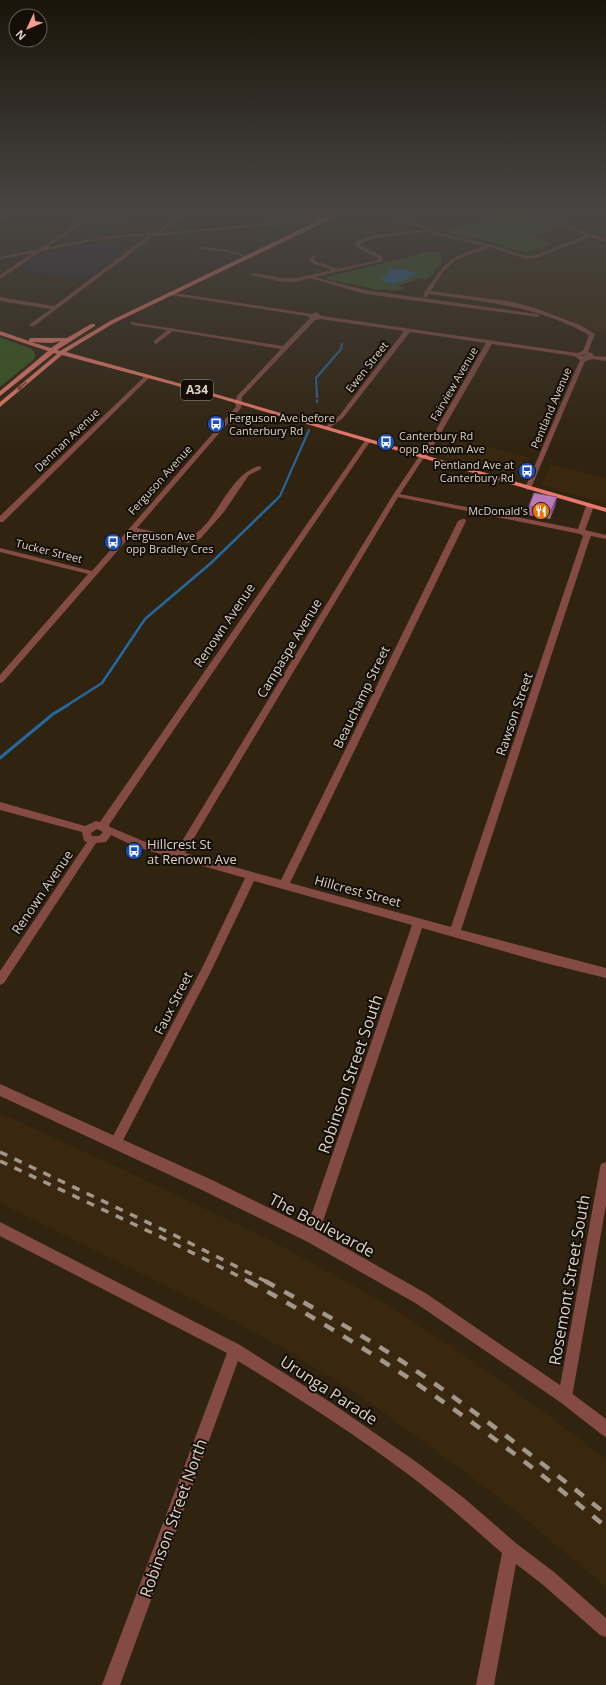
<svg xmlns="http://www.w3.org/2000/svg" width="606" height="1685" font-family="'Open Sans',sans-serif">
<rect width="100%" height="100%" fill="#302411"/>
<!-- built -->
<g fill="#39280f">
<path d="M561,226L606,242V335L548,312L516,303L433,291L456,260L496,244L525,253L550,243L531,237Z"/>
<path d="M448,435L530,458L521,478L518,479L439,455L437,453Z"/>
<path d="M551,464L606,478V504L541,485Z"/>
<path d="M0,1113L128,1172L268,1239L365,1292L404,1315L472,1360L556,1421L606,1459V1587L513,1509L465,1472L370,1403L322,1372L281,1347L206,1306L0,1203Z"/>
</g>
<!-- industrial -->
<g fill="#2e2b3b">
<path d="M96,218L131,219L108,235L56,245Z"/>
<path d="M104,241L118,245L125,251L91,276L52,275L20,269L44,253Z"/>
</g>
<!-- green -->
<g fill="#36571e">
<path d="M518,213L525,216L522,217L531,220L537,218L561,226L532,237L551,243L525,253L492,242L456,235L444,231C469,225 494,221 518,213Z"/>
<path d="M422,252H441V265L437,266L433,274L425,280L419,278L399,286L405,289C395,292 388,288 378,290L327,279V277L417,255Z"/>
<path d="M0,337L32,349L36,355L33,360L0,387Z"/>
</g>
<!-- water -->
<path fill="#2468a0" d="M388,269H404L417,273L407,279L393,284L380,280L388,273Z"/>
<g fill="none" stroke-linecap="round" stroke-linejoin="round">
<!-- stream-far2 -->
<g stroke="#2468a0" stroke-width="2">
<path d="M317,397L316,378L341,349L342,344"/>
<path d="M317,400V402"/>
<path d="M274,502L280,496L309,430"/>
</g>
<!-- stream-far1 -->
<path stroke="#2468a0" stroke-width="2.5" d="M66,706L102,683L145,619L211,563L275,501"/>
<!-- stream -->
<path stroke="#2468a0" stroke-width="3" d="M0,758L53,714L68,705"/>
<!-- minor -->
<g fill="#834b44" fill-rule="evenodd">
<path d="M16,211H21L0,222V219Z"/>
<path d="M97,211H101L48,247L103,237L156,232L184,211H188L160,233L315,219L336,213L338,214L315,221L154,236L34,326H30V324L51,309L0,301V297L54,306L149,235L103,239L42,251L0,279V275L33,253L0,259V257L39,249Z"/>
<path d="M377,211H390L344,216L342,215Z"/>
<path d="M466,211H471L489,219L485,220Z"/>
<path d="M429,229L431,231C407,236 382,233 360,244V245L382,256L383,261L315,277L365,290L537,314L540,316L539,317L365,294L310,278L296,282H283L251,275L254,273L283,278H296L332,270L312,263L309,259L314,255L316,256L314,259L316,261L338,269L375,261L378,259V258L356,247L355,242L374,235Z"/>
<path d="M488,245L490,247L455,260L443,272L431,291L513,302L535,308L580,325L595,334L588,352L592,353L594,356L606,357V361L593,359L585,361L531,488L528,490L525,488L580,360L574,356L492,344L427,457L423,459L400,494L578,529L586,506L590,504L594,506L585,530L606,535V539L591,536L589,541L461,930L606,968V978L545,963L422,928L318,1236L316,1241L311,1243L306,1241L304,1236L412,925L254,881L211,971L120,1146L116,1148L112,1146L110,1142L112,1138L203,966L245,878L136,847L111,835L106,842L96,843L4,983L0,985V971L87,842L84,841L82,832L0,810V802L85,826L96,821L100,822L366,439H370L371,440L109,825L110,827L143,841L176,851L393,495L420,455L422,454L486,343L410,332L343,418L327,430L325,429V427L339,416L404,331L320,319L315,320L242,397L241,408L137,528L187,539C218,525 226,476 259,466L261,467V469L249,475L224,512L200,539L188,543L134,532L3,682L0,683V675L88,574L0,552V548L92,571L236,407L235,402L237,396L281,349L173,331L156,344L154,343V341L167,330L133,325L130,323L131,322L283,346L310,318L307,316L171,295L168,293L169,292L312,314L316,312L322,316L577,353L583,351L589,335C539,306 485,302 429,294L427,297H423C424,292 428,287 432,282C448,257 461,253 488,245ZM582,355L588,356H589H581ZM398,497L580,534L583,536L451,927L290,883L466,521L465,519H462L458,521L281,880L185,853ZM97,829L103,832L99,836H92L91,833Z"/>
<path d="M201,247L223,249L244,255L242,256L223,251L199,249Z"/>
<path d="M146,375L151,376L3,522H0V516Z"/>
<path d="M606,1162V1205L572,1397L570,1402L565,1404L560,1402L558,1397L600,1168L601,1164Z"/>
<path d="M0,1222L240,1345L333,1404L415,1461L464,1498L517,1544L554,1572L606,1618V1637L600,1635L542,1584L516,1564L494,1685H476L502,1553C470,1525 439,1497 405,1472C351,1432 295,1396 238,1361L120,1685H102L227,1353L0,1236Z"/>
</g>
<!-- tertiary -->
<g fill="#834b44" fill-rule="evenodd">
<path d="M384,211H389L439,233L493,245L526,256L536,255L586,235L523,211H528L606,239V242L590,237L539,257L526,259L490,247L436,235Z"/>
<path d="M0,1084L212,1180L316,1231L427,1294L570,1392L606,1419V1437L601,1434L560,1402L417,1304L306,1241L202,1190L0,1096Z"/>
</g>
<!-- trunk -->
<path fill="#e8786a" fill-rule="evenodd" d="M338,211H343L319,225L114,323L66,352L178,383L606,508V512L174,385L62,355L0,407V402L57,354L54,353L0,396V391L48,351L0,335V331L29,341V339L31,338H67L91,324H95V326L57,350L60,351L110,321ZM61,341L51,348L31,342L51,343Z"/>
<!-- rail-far1 -->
<g stroke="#a1978a" stroke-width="3.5" stroke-dasharray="8 8" stroke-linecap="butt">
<path d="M0,1152L172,1234L267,1282"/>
<path d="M0,1161L161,1237L250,1282"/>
</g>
<!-- rail -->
<g stroke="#a1978a" stroke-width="4.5" stroke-dasharray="11 11" stroke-linecap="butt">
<path d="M248,1281C379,1352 492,1432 606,1527"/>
<path d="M265,1281C314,1308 363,1335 409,1366C477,1412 542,1463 606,1514"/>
</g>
</g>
<!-- wall -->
<path fill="#9d6a9f" d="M529,506H555L550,519L528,515Z"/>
<!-- shaded-wall -->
<path fill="#805682" d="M557,497L555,506L550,519L551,510Z"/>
<!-- building -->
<path fill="#b77bb9" stroke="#805682" d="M534,493L557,497L551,510L529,506Z"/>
<!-- one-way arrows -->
<defs><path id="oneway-solid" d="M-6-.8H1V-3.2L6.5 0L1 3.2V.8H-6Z"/></defs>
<use fill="#7e4338" href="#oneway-solid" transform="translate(22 386) rotate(140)"/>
<!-- sky -->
<linearGradient id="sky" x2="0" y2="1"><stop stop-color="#1a1409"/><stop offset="0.47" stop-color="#484543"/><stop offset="1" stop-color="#484543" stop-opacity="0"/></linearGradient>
<rect width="606" height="447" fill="url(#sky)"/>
<!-- icons -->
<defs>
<symbol id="bus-disc" viewBox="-11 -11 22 22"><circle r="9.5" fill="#1a4fb4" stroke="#140e07"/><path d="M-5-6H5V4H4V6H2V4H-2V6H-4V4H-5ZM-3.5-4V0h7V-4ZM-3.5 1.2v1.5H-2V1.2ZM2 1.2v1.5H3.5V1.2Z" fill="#fff"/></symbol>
<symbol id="restaurant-disc" viewBox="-11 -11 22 22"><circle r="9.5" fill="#e8710a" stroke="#140e07"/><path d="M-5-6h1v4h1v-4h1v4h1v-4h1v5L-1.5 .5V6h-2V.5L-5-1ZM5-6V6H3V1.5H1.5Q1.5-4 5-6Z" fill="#fff"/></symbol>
</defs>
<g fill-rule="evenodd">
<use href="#bus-disc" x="206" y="414" width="20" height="20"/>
<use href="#bus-disc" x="376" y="432" width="20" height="20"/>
<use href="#bus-disc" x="517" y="461" width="20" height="20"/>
<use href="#restaurant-disc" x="531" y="501" width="20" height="20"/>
<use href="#bus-disc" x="103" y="532" width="20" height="20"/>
<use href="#bus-disc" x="124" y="841" width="20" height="20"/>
</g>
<g text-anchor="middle" stroke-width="4" stroke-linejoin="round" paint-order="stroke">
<!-- far-street labels -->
<g font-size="11" fill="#dbd3c8" stroke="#140e07">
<text transform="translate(367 367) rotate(-52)" y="4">Ewen Street</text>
<text transform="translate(454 384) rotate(-60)" y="4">Fairview Avenue</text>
<text transform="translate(551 408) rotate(-67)" y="4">Pentland Avenue</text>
<text transform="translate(67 440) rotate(-44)" y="4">Denman Avenue</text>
<text transform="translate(160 480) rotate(-48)" y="4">Ferguson Avenue</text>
<text transform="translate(49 551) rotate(14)" y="4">Tucker Street</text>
</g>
<!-- far-poi labels -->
<g font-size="11" fill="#dbd3c8" stroke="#140e07" text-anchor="start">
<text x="229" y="422">Ferguson Ave before<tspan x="229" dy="13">Canterbury Rd</tspan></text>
<text x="399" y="440">Canterbury Rd<tspan x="399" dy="13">opp Renown Ave</tspan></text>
<text x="514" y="469" text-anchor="end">Pentland Ave at<tspan x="514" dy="13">Canterbury Rd</tspan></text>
<text x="528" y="515" text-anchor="end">McDonald's</text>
<text x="126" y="540">Ferguson Ave<tspan x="126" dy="13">opp Bradley Cres</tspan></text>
</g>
<!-- shield labels -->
<rect fill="#140e07" stroke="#9f988e" stroke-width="1" x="181" y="380" width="32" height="20" rx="3"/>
<g font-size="12" font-weight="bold" fill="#dbd3c8">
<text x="197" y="394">A34</text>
</g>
<!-- street labels -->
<g font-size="13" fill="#dbd3c8" stroke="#140e07">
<text transform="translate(224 625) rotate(-56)" y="5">Renown Avenue</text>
<text transform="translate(289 648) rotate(-59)" y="5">Campaspe Avenue</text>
<text transform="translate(361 697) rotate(-64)" y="5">Beauchamp Street</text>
<text transform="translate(514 714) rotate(-71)" y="5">Rawson Street</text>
<text transform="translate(358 891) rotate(15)" y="5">Hillcrest Street</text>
<text transform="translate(42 892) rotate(-56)" y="5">Renown Avenue</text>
<text transform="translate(173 1003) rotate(-63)" y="5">Faux Street</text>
</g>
<!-- poi labels -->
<g font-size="13" fill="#dbd3c8" stroke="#140e07" text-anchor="start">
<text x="147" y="849">Hillcrest St<tspan x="147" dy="15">at Renown Ave</tspan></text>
</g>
<!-- near-street labels -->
<g font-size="16" fill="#dbd3c8" stroke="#140e07">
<text transform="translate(350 1074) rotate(-71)" y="6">Robinson Street South</text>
<text transform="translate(322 1225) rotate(28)" y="6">The Boulevarde</text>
<text transform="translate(569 1280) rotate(-80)" y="6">Rosemont Street South</text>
<text transform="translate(329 1390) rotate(33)" y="6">Urunga Parade</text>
<text transform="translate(173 1518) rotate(-70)" y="6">Robinson Street North</text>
</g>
</g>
<!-- north arrow -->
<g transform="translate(28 28) rotate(226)"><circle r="19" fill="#140e07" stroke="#645d54"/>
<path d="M0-3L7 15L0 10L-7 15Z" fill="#f59c91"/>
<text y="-6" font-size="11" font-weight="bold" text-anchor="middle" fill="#dbd3c8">N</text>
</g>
</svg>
